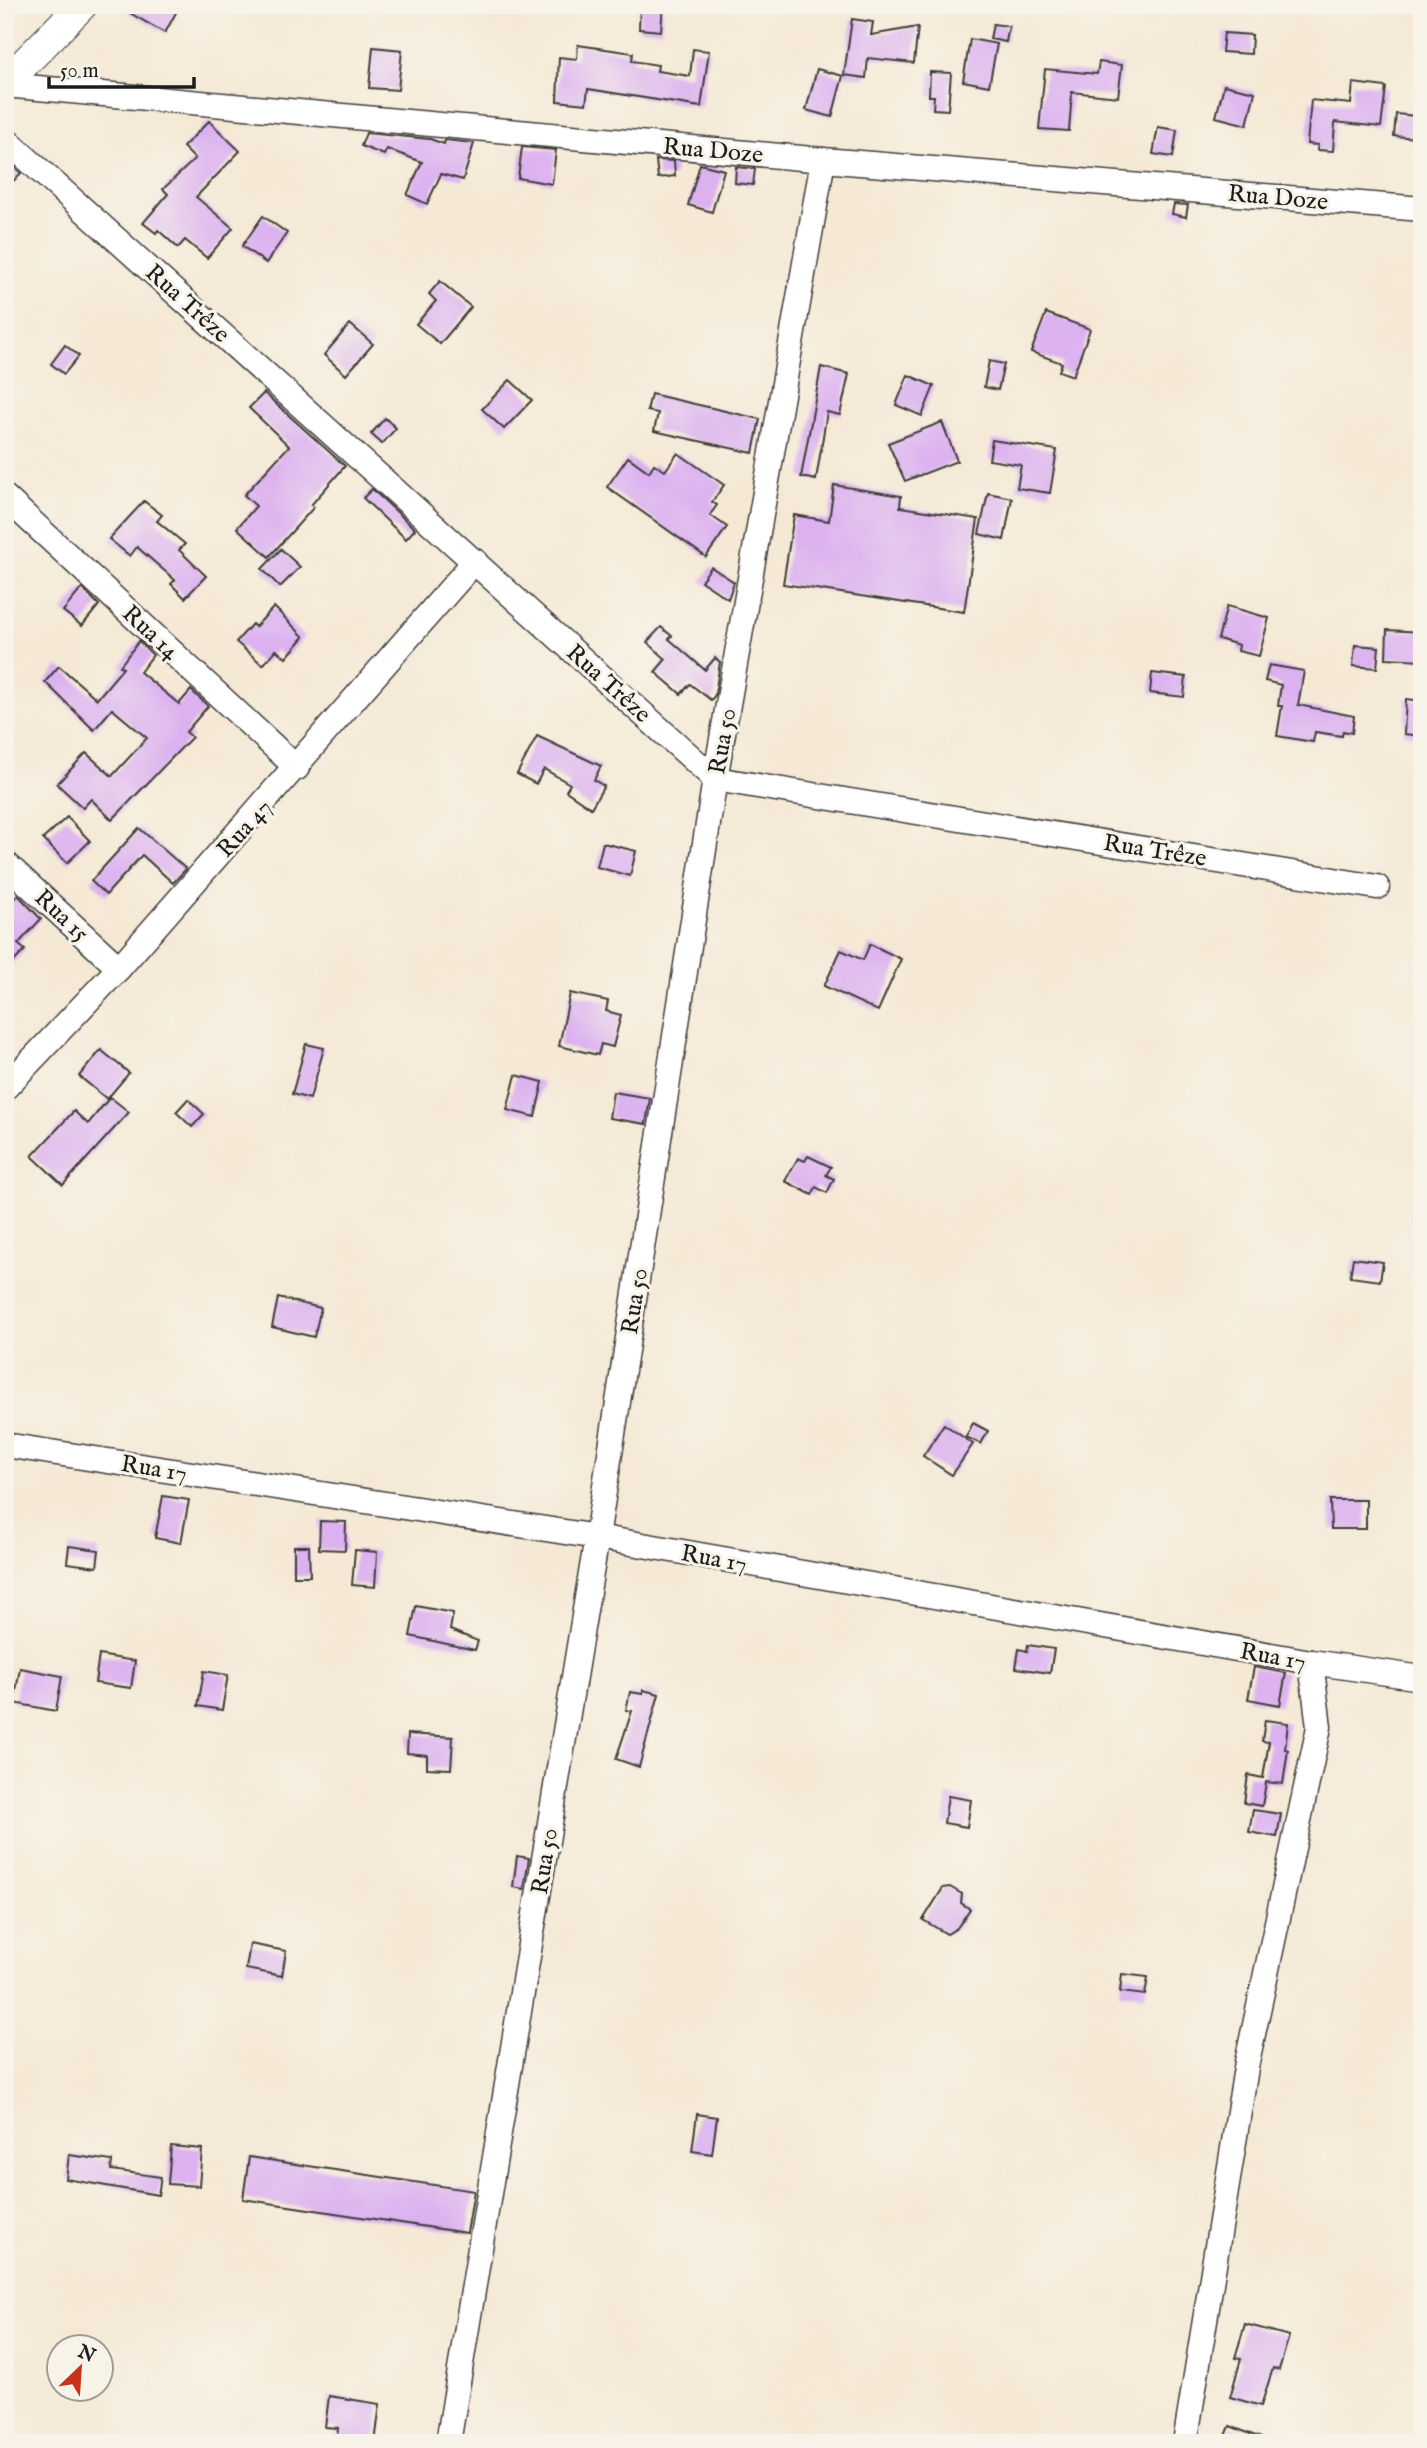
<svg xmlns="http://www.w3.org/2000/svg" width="1427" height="2448" font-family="'IM FELL English',serif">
<rect width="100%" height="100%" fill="#f7f3e8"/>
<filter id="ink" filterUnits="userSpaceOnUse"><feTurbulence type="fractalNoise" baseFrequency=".0143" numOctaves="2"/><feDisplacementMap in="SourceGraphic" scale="14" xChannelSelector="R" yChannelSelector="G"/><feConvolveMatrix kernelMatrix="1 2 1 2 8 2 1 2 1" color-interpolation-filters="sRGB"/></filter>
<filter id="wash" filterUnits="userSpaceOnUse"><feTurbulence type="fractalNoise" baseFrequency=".00686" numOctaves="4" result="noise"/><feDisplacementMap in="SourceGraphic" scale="28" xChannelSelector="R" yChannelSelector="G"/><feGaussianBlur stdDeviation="1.57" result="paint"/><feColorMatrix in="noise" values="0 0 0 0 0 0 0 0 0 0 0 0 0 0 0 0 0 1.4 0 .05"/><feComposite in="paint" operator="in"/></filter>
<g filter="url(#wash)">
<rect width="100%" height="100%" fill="#f5e9d6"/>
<g id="blocks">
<!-- building -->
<g fill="#dbb1f0">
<path d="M116,5H180L165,33Z"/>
<path d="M640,5H663L661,31L639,29Z"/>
<path d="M852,19L873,22L871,35L918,27L914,63L868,58L866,78L844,75Z"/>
<path d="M993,24L1009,26L1006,42L990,39Z"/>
<path d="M1224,33L1252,35L1251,54L1222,52Z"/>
<path d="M970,39L997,44L989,86L963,81Z"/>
<path d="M578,45L633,53L632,61L658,65L657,71L690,76L693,49L709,51L701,107L588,89L586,104L557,101L559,57L577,59Z"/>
<path d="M373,47L402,50L398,90L369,88Z"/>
<path d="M1099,62L1122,65L1118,97L1072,92L1069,131L1039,129L1045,69L1097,74Z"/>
<path d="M817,69L843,76L832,117L806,110Z"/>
<path d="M930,72L951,73L948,110L933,109L934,96H929Z"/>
<path d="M1353,83L1386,87L1381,127L1335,122L1333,151L1317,150L1318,145L1307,144L1311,100L1351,104Z"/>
<path d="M1224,85L1255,92L1247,125L1216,117Z"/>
<path d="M1396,114L1416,116L1417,138L1394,136Z"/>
<path d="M209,121L240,151L196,197L233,228L207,258L185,240L178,248L158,230L156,233L143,223L168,194L163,189L195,159L183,147Z"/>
<path d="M1158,127L1177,130L1173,157L1153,154Z"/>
<path d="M366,133L430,139L444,144L445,140L474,143L463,180L441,174L427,204L407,195L422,162L387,149L384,155L361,146Z"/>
<path d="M522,147L556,150L552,184L518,178Z"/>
<path d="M5,159L21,173L5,190Z"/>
<path d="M656,160L674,161L675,176L658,178Z"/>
<path d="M700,164L724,170L712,212L688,205Z"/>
<path d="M736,167L755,169L753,185L735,183Z"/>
<path d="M1174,204L1188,205L1186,217L1172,214Z"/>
<path d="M263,216L287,233L266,263L242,246Z"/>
<path d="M440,281L471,307L440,344L416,324L436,301L429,294Z"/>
<path d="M1046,313L1090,329L1073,376L1059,371L1062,363L1031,352Z"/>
<path d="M350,324L373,344L346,375L324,355Z"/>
<path d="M65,345L79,356L64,374L51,364Z"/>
<path d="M989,361L1004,364L998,390L984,387Z"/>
<path d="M821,367L849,374L840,415L827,412L816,480L801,477Z"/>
<path d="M908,375L934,386L922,416L896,405Z"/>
<path d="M510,380L532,400L504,429L482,409Z"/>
<path d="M264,393L345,466L311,505L314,507L269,557L237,528L256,506L244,495L289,446L249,408Z"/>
<path d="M651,394L760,419L753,453L654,431L658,413L647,411Z"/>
<path d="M385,418L396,428L382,444L371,434Z"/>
<path d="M942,422L957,461L905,481L888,443Z"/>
<path d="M992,440L1057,450L1050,493L1017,488L1021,465L989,460Z"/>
<path d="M678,453L724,485L712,502L717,505L710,515L727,527L706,557L607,487L628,457L649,472L654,464L665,471Z"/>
<path d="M834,485L901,496L900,507L978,519L964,612L783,584L794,515L829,521Z"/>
<path d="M372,489L415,529L406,539L363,498Z"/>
<path d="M988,493L1012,498L1004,540L979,534Z"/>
<path d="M144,501L162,515L157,521L185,544L179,550L206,576L185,598L171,584L175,580L137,547L130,556L109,539Z"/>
<path d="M281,549L300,567L280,587L262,569Z"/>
<path d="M711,567L734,582L728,599L701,581Z"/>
<path d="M82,588L99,605L82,626L63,611Z"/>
<path d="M1227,606L1269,618L1259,656L1238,651L1239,645L1218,639Z"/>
<path d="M274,607L304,637L286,658L276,650L263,665L236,642L252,624L255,627Z"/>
<path d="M661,627L672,636L669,639L705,670L715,658L720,662L715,695L711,700L690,684L681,694L655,672L666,659L647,642Z"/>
<path d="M1387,630L1422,632V660L1386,658Z"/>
<path d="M139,641L153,655L140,672L179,704L191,690L208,706L186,732L192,737L112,820L91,799L83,808L57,784L86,753L112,776L147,738L112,709L94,730L45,682L59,666L97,699L123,668L120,666Z"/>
<path d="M1355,645L1379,647L1377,668L1353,666Z"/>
<path d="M1269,665L1304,671L1298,705L1354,716L1352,733L1343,731L1342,736L1315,732L1313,742L1277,736L1282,706H1278L1281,685L1265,681Z"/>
<path d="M1152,673L1186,677L1184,697L1150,693Z"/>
<path d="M1406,699L1422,701V736L1404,734Z"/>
<path d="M537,736L601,766L594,780L604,786L591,808L566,791L570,784L544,769L536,784L517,774Z"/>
<path d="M67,817L90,841L67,863L43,839Z"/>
<path d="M139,828L186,869L173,883L142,855L106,895L91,881Z"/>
<path d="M603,843L636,851L630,876L597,867Z"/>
<path d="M18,895L41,919L18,944L25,950L5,971V909Z"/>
<path d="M870,944L901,959L878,1011L824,986L841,950L863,960Z"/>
<path d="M570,993L608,1001L606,1011L621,1015L613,1047L601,1044L598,1055L559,1046Z"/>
<path d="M306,1044L324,1048L310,1099L292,1094Z"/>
<path d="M101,1050L129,1073L107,1099L79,1076Z"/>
<path d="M516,1075L543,1082L535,1117L507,1110Z"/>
<path d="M613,1092L650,1098L646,1124L609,1118Z"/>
<path d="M110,1097L129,1112L63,1185L32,1156L74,1111L88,1124Z"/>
<path d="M188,1099L204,1114L192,1127L176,1112Z"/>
<path d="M808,1156L831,1167L826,1175L834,1179L827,1193L816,1187L812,1195L785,1181L798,1158L805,1161Z"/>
<path d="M1353,1258L1383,1262L1380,1281L1350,1277Z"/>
<path d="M278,1298L321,1308L314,1337L272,1327Z"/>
<path d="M973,1423L988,1431L981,1444L966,1437Z"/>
<path d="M944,1424L973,1444L952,1475L923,1456Z"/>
<path d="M163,1496L189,1500L181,1543L155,1538Z"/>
<path d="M1330,1500H1366V1529H1331Z"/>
<path d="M320,1521L346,1522L345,1550L319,1549Z"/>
<path d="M69,1546L99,1550L97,1567L67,1563Z"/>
<path d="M294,1546H309L310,1576H294Z"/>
<path d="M355,1550L377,1552L375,1587L352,1585Z"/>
<path d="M416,1606L453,1613L450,1630L478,1641L475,1650L410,1636Z"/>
<path d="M1028,1645L1054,1649L1050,1673L1016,1668L1019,1649L1027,1651Z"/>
<path d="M99,1655L135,1661L131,1688L95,1683Z"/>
<path d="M1254,1667L1286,1673L1280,1705L1248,1699Z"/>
<path d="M20,1668L62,1676L56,1711L14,1703Z"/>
<path d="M204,1671L228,1675L222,1710L198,1706Z"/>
<path d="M643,1690L659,1694L639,1767L616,1759L632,1711L626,1710L630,1692L643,1694Z"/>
<path d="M1265,1720L1288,1723L1285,1749L1288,1750L1283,1784L1266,1782L1262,1806L1244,1803L1248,1775L1263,1778L1269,1742L1262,1741Z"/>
<path d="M408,1734L453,1737L451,1769L427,1768V1755L407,1753Z"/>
<path d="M948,1796L971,1800L967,1827L944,1823Z"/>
<path d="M1253,1810L1281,1814L1277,1837L1249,1832Z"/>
<path d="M517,1856L529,1858L524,1889L513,1887Z"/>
<path d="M950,1887L962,1894L961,1903L970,1909L957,1928L947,1934L923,1920L943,1888Z"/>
<path d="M250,1944L286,1951L282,1976L246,1969Z"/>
<path d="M1122,1974L1148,1977L1145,1995L1120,1992Z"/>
<path d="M697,2114L717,2117L712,2154L692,2151Z"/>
<path d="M171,2146L202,2149L199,2186L168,2184Z"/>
<path d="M69,2155L112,2161L111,2170L161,2177L158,2195L66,2179Z"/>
<path d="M249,2157L474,2191L467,2233L243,2199Z"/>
<path d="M1245,2324L1289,2336L1279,2370L1273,2368L1261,2406L1230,2397L1241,2359L1235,2358Z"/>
<path d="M329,2396L380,2404L375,2443H336L338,2428L325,2427Z"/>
<path d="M1230,2426L1271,2442L1270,2443H1223Z"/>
</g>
</g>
</g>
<g filter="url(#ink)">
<use href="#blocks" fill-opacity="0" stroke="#3d3b38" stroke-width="2"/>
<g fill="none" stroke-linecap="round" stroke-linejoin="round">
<defs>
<g id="minor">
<path d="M5,85L823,160L1422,209"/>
<path d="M5,139L715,779L1377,887"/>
<path d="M5,497L297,768"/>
<path d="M5,863L119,968"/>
<path d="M5,1088L119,968L475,561"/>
<path d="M5,1445L597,1537L1311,1662L1422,1678"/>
<path d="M448,2443L597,1537L715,779L823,160"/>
<path d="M1185,2443L1247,2062L1319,1727L1311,1662"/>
</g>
<path id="major" d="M5,83L82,5"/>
</defs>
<!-- minor casing -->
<use href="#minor" stroke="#3d3b38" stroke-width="27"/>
<!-- major casing -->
<use href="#major" stroke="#3d3b38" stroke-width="32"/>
<!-- minor -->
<use href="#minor" stroke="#fff" stroke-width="24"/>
<!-- major -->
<use href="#major" stroke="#fff" stroke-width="30"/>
</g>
</g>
<g text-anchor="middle" stroke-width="6" stroke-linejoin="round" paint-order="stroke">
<!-- street labels -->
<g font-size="24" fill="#1c1c1c" stroke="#f7f3e8">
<text transform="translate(713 150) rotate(5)" y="8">Rua Doze</text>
<text transform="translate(1278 197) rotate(5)" y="8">Rua Doze</text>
<text transform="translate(188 303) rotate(42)" y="8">Rua Trêze</text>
<text transform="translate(151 632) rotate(43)" y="8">Rua 14</text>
<text transform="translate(609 683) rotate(42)" y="8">Rua Trêze</text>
<text transform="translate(722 741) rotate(-80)" y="8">Rua 50</text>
<text transform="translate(244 828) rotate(-48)" y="8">Rua 47</text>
<text transform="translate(1155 850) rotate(9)" y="8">Rua Trêze</text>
<text transform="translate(62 915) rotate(43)" y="8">Rua 15</text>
<text transform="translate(634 1301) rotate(-81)" y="8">Rua 50</text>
<text transform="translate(154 1468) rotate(9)" y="8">Rua 17</text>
<text transform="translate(714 1558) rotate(10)" y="8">Rua 17</text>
<text transform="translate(1273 1656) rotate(10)" y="8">Rua 17</text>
<text transform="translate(544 1861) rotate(-81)" y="8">Rua 50</text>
</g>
</g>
<!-- margin -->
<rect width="1427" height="2448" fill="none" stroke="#f7f3e8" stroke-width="28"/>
<!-- north arrow -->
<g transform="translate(80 2368) rotate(25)"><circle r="33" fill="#f7f3e8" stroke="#9f9d96" stroke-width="2"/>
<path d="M0-5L12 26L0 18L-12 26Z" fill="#c8321e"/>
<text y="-10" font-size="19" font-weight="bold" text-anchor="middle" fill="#1c1c1c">N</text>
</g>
<!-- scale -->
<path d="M49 77v10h145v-10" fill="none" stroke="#1c1c1c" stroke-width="3.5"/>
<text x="60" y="77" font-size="21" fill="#1c1c1c" stroke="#f7f3e8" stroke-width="5" paint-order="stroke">50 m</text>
</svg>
